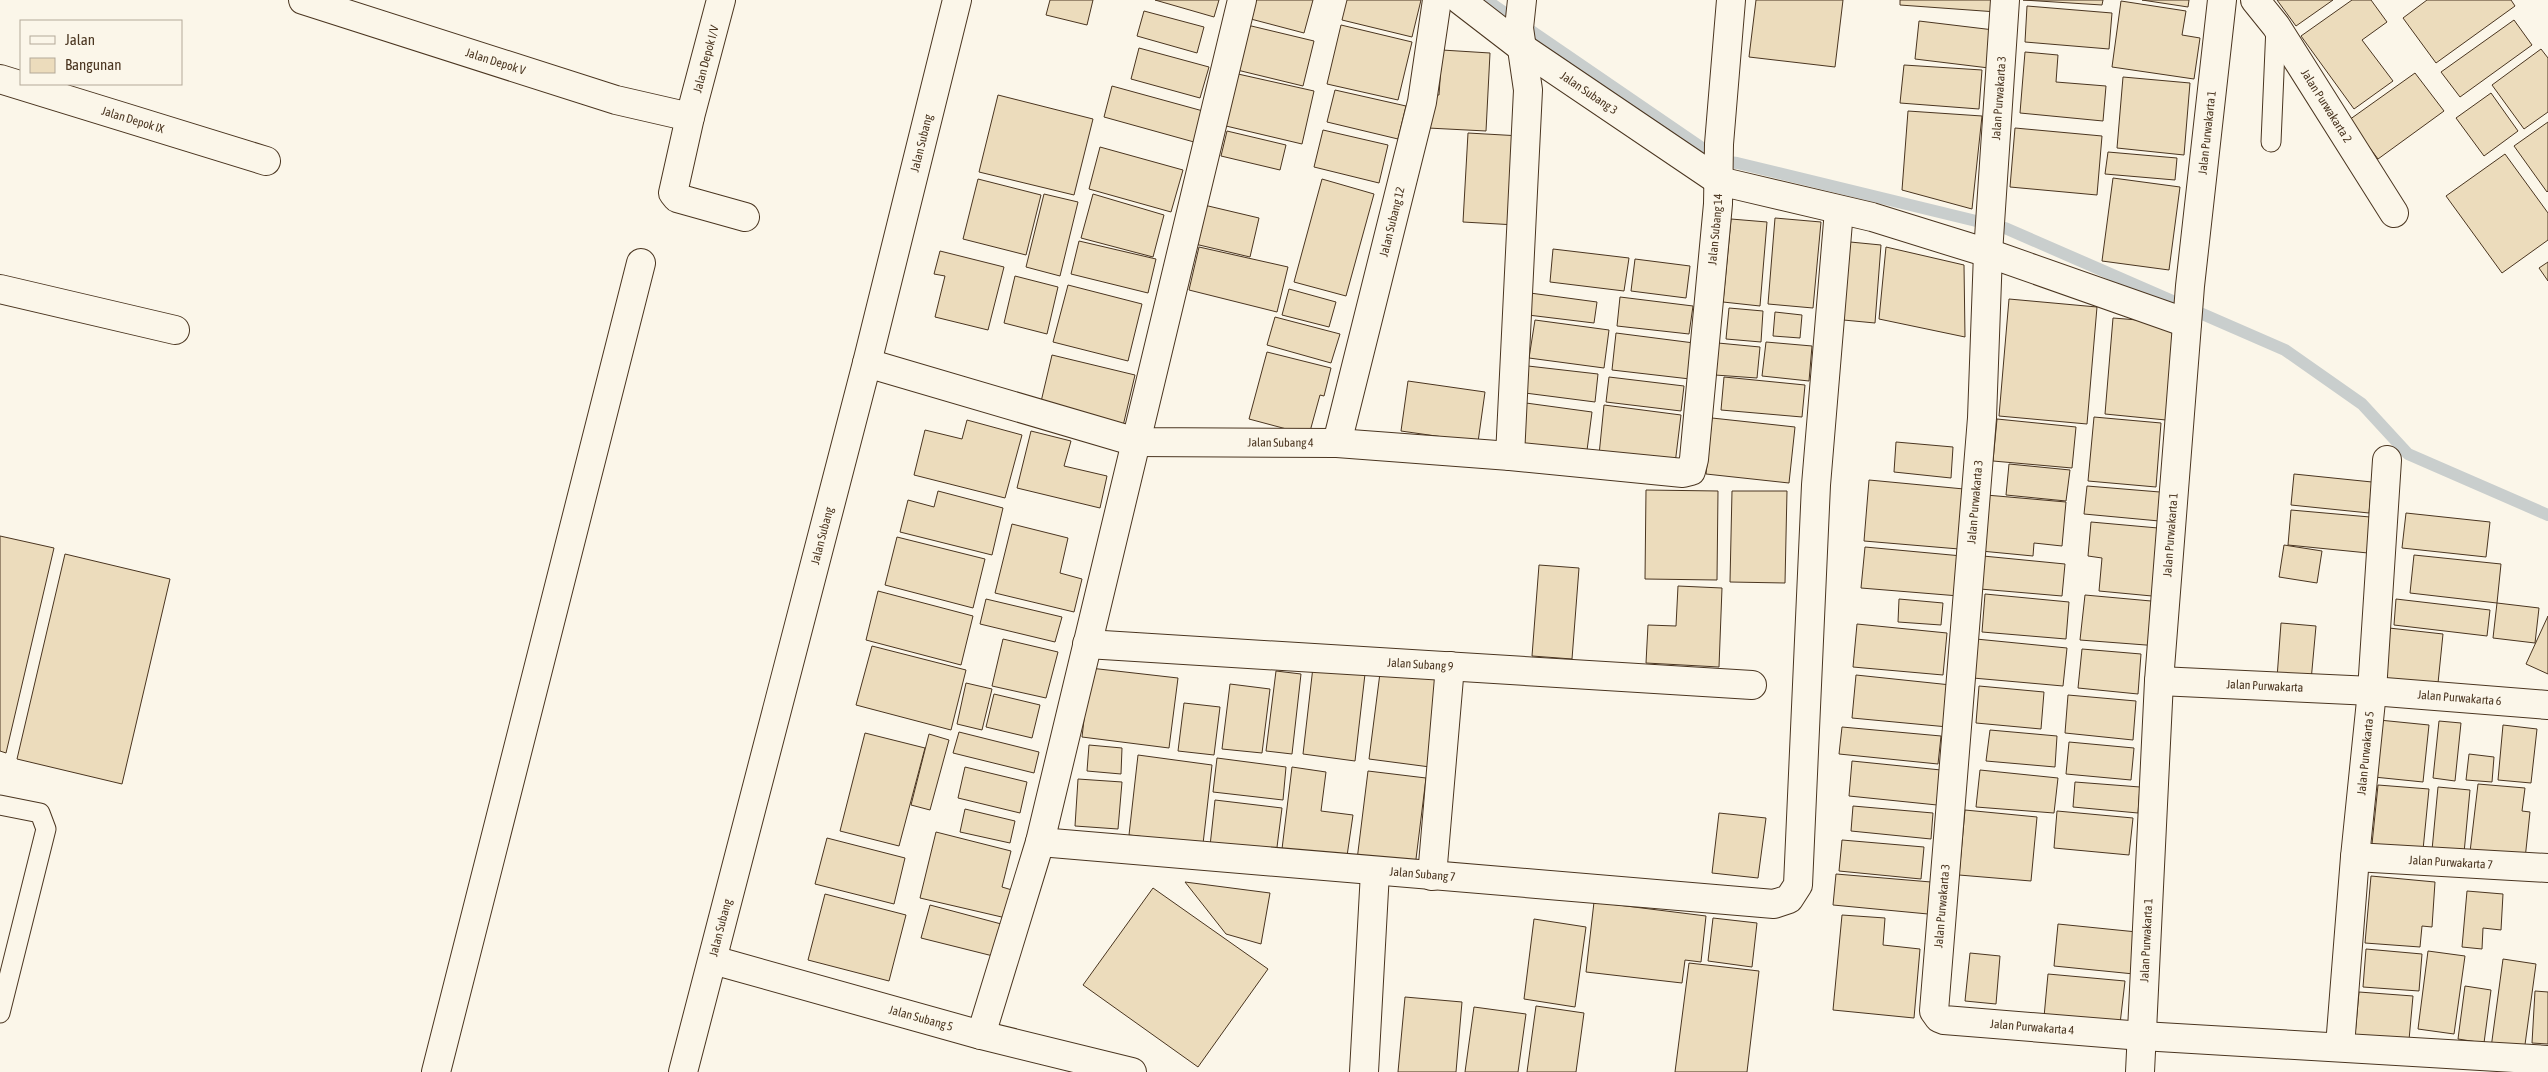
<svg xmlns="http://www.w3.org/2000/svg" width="2548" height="1072" font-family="'Asap Condensed',sans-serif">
<rect width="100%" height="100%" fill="#fbf6e9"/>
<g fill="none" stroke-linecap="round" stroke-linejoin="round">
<!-- stream -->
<path stroke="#c9cecd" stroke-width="12" d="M1486,0L1721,161L1737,163L2005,228L2285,350L2362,404L2408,454L2548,515"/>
</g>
<!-- building -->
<g fill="#ecdcbc" stroke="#4a3520">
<path d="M1050,0H1093L1087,25L1046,15Z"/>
<path d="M1155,0H1219L1214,17Z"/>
<path d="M1252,0H1313L1304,33L1247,18Z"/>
<path d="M1347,0H1421L1412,37L1342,20Z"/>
<path d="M1756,0H1843L1835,67L1749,57Z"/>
<path d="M1900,0H1998L1997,12L1900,5Z"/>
<path d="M2023,0H2103L2102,5Z"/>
<path d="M2142,0H2189L2188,7Z"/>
<path d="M2277,0H2333L2296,26Z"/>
<path d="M2352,0H2371L2387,22L2362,40L2393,81L2354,109L2301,36Z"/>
<path d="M2427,0H2511L2515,6L2436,63L2403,18Z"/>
<path d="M2121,1L2186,11L2182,35L2200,38L2194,79L2112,67Z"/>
<path d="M2027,6L2112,13L2109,49L2025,42Z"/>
<path d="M1144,11L1204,27L1197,53L1137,36Z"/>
<path d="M2514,20L2532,45L2460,97L2441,72Z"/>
<path d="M1919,21L1994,30L1989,68L1915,59Z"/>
<path d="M1243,24L1314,41L1303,86L1233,69Z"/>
<path d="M1341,25L1412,42L1398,100L1327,84Z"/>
<path d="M1139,48L1209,67L1200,98L1131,79Z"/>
<path d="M2541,49L2548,58V112L2524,129L2492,85Z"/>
<path d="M1442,50L1490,53L1486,131L1428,128L1430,95H1439Z"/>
<path d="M2025,52L2058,55L2056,82L2106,86L2103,121L2020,113Z"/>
<path d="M1904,65L1982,70L1979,109L1900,103Z"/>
<path d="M2415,73L2444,111L2378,159L2349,120Z"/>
<path d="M1238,74L1314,91L1302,144L1226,126Z"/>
<path d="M2123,77L2190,83L2184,155L2117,148Z"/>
<path d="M1112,86L1203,111L1194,142L1104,117Z"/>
<path d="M1335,90L1406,106L1398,139L1327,122Z"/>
<path d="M2491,93L2518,131L2484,156L2456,118Z"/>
<path d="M998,95L1093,119L1074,195L979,172Z"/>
<path d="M1908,111L1982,116L1972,209L1902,190Z"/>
<path d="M2548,122V191L2547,192L2514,146Z"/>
<path d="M2015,128L2102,136L2097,195L2010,187Z"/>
<path d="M1323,130L1388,145L1379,183L1314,167Z"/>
<path d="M1227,131L1286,145L1280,170L1221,156Z"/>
<path d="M1468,133L1521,136L1516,225L1463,222Z"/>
<path d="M1100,147L1183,170L1171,212L1089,189Z"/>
<path d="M2108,152L2177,158L2175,180L2105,174Z"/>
<path d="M2505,154L2548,213V240L2502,273L2446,196Z"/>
<path d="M2113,178L2180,187L2169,270L2102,261Z"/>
<path d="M978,179L1041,195L1026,255L963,239Z"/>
<path d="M1322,179L1374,194L1346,296L1294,282Z"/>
<path d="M1044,194L1078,202L1060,276L1026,267Z"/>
<path d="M1093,194L1164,215L1153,257L1081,238Z"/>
<path d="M1204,205L1259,218L1250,257L1195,244Z"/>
<path d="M1775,218L1821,222L1813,308L1768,304Z"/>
<path d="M1731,219L1767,222L1760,306L1723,302Z"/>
<path d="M1079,241L1156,259L1148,293L1071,274Z"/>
<path d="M1840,241L1881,245L1875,323L1833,319Z"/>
<path d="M1199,247L1288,267L1277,312L1189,290Z"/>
<path d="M1886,247L1964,265L1965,337L1879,319Z"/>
<path d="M1553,249L1629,258L1624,291L1550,282Z"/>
<path d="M940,251L1004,267L988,330L935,317L945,276L934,274Z"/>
<path d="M1635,259L1690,266L1686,298L1631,291Z"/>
<path d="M2548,262V281L2539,268Z"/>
<path d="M1015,276L1058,287L1047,334L1004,323Z"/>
<path d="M1068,285L1142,304L1128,361L1053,342Z"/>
<path d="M1289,289L1336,302L1329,327L1282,315Z"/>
<path d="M1530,293L1597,302L1594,323L1528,315Z"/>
<path d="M1620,297L1693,306L1689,334L1617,326Z"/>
<path d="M2009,299L2097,307L2087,424L1999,416Z"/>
<path d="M1729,308L1763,311L1761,342L1726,339Z"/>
<path d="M1775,312L1802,315L1800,338L1773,336Z"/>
<path d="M1275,317L1340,334L1331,363L1267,345Z"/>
<path d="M2113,318L2175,323L2166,420L2105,414Z"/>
<path d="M1535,320L1609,330L1604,368L1529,358Z"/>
<path d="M1616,333L1694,343L1690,379L1612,370Z"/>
<path d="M1766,342L1812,346L1809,381L1762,376Z"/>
<path d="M1718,343L1760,347L1757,378L1715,375Z"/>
<path d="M1267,352L1331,368L1324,396L1320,395L1309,435L1249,419Z"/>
<path d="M1052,355L1135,375L1123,426L1040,406Z"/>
<path d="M1528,366L1598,374L1595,402L1525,393Z"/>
<path d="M1609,377L1684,386L1681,411L1606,402Z"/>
<path d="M1724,377L1805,385L1802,417L1721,410Z"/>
<path d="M1408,381L1485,392L1478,442L1401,431Z"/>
<path d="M1526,403L1592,412L1586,458L1519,448Z"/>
<path d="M1604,405L1681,415L1675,464L1599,455Z"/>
<path d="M2094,417L2161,423L2156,487L2088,481Z"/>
<path d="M1712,418L1795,427L1789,483L1706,474Z"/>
<path d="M1997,419L2076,427L2072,468L1993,461Z"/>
<path d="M967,420L1022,435L1005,498L914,475L925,430L962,439Z"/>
<path d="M1031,431L1071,441L1064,466L1107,476L1100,508L1017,488Z"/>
<path d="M1896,442L1953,447L1951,478L1894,472Z"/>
<path d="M2009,464L2070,470L2066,501L2006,495Z"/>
<path d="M2294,474L2372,482L2369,513L2291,505Z"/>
<path d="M1869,480L1964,489L1959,549L1864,541Z"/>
<path d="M2087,486L2172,493L2170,522L2084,514Z"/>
<path d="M1646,490L1718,491L1717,580L1645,579Z"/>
<path d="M938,491L1003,508L992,555L900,532L908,500L934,507Z"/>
<path d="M1732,491H1787L1785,583L1730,582Z"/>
<path d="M1986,495L2066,502L2062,546L2034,543L2033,556L1981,551Z"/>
<path d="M2291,510L2370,517L2368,553L2288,545Z"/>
<path d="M2406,513L2490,522L2486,557L2402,548Z"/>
<path d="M2091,522L2158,528L2152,596L2099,591L2102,558L2088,556Z"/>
<path d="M1012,524L1068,538L1060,573L1082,579L1074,612L995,593Z"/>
<path d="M0,536L54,548L6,753L0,751Z"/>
<path d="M897,537L985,559L973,608L885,585Z"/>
<path d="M2284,545L2322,551L2317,583L2279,577Z"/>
<path d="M1865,547L1962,556L1959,596L1861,588Z"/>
<path d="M65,554L170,579L122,784L17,759Z"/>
<path d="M2414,555L2501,564L2497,603L2410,593Z"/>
<path d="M1983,556L2065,564L2062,596L1980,589Z"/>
<path d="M1539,565L1579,568L1572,659L1532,656Z"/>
<path d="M1678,586L1722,588L1719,667L1646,663L1648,625L1676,626Z"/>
<path d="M878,591L973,616L961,665L866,640Z"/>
<path d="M1985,594L2069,602L2066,639L1982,632Z"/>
<path d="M2085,595L2162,602L2159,646L2080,640Z"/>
<path d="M986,599L1062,617L1055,642L980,624Z"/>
<path d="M1899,599L1943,603L1941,625L1898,622Z"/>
<path d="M2396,599L2490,610L2487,636L2394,625Z"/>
<path d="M2497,603L2539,608L2535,643L2493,638Z"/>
<path d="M2548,616V674L2526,664Z"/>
<path d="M2281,623L2316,626L2311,681L2277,678Z"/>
<path d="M1857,624L1947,633L1943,675L1853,667Z"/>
<path d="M2389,628L2443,634L2437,693L2384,687Z"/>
<path d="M1003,639L1058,652L1046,698L992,686Z"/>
<path d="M1976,639L2067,648L2063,686L1973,678Z"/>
<path d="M872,646L966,670L951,730L856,705Z"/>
<path d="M2082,649L2141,654L2138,694L2078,688Z"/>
<path d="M1313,667L1365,674L1355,761L1303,754Z"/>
<path d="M1090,668L1178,678L1169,748L1082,737Z"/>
<path d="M1276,671L1301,674L1292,754L1266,751Z"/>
<path d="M1380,673L1441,680L1430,767L1369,759Z"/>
<path d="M1856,675L1951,685L1948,727L1852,718Z"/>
<path d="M966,683L992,689L982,730L957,724Z"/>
<path d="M1230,684L1270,689L1262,753L1222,749Z"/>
<path d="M1979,686L2044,692L2041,729L1976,723Z"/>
<path d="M994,694L1040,705L1032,738L986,727Z"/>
<path d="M2068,695L2136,701L2133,740L2065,733Z"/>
<path d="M1184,703L1220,707L1214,755L1178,751Z"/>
<path d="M2379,720L2429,725L2423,782L2374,777Z"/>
<path d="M2439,721L2461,723L2455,781L2433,778Z"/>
<path d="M2503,725L2537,729L2531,783L2498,780Z"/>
<path d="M1842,727L1941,736L1938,764L1839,754Z"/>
<path d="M1990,730L2057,736L2055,767L1986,761Z"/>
<path d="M959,732L1039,752L1034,773L953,753Z"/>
<path d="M865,733L925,748L899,846L840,831Z"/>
<path d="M929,734L949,740L930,810L911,805Z"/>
<path d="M2069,742L2134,748L2131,780L2066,774Z"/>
<path d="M1089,745L1122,748L1121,774L1087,771Z"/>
<path d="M2469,754L2494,757L2492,782L2466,780Z"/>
<path d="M1138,755L1212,765L1203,844L1129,835Z"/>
<path d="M1217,758L1286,767L1283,800L1213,792Z"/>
<path d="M1852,761L1941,770L1937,805L1849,796Z"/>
<path d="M965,767L1027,782L1020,813L958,798Z"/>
<path d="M1292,767L1326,772L1321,811L1353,815L1347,856L1282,849Z"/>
<path d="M1980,770L2058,778L2054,813L1976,807Z"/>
<path d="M1368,771L1426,778L1415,867L1357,860Z"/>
<path d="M1078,779L1122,782L1118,829L1075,826Z"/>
<path d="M2075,782L2140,787L2138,813L2073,807Z"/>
<path d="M2478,784L2525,788L2522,811L2530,812L2525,859L2470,852Z"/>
<path d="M2378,785L2429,789L2422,860L2371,854Z"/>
<path d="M2438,787L2470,790L2464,853L2432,850Z"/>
<path d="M1215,800L1282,808L1276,855L1210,846Z"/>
<path d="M1853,806L1933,813L1931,839L1851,831Z"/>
<path d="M965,809L1015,821L1010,843L960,832Z"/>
<path d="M1965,810L2037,817L2031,881L1959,875Z"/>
<path d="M2057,811L2133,818L2129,855L2054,848Z"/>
<path d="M1719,813L1766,818L1758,878L1712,873Z"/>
<path d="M936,832L1011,851L1002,887L1012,890L1006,918L920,898Z"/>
<path d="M827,838L905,858L894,904L815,884Z"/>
<path d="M1842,840L1924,847L1921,879L1839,871Z"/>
<path d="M1836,874L1931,882L1928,914L1833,905Z"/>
<path d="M2371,876L2435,882L2432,927L2422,926L2420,947L2365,943Z"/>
<path d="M1185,882L1270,893L1261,944L1226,934Z"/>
<path d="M1153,888L1268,969L1198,1067L1083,985Z"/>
<path d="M2467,891L2503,894L2501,930L2483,928L2482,949L2462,947Z"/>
<path d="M825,894L906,915L889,981L808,960Z"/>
<path d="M1594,902L1706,916L1701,962L1685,960L1682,983L1586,972Z"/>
<path d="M930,905L1005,925L997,957L921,938Z"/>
<path d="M1842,915L1885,918L1883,945L1920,949L1914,1018L1833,1010Z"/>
<path d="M1713,918L1757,923L1752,967L1708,961Z"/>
<path d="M1534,919L1586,927L1575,1007L1524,999Z"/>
<path d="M2058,924L2137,932L2134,974L2054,966Z"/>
<path d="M2366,949L2422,954L2419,991L2363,987Z"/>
<path d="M2428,951L2465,956L2454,1034L2418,1029Z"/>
<path d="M1970,953L2000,956L1996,1004L1965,1001Z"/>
<path d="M2503,959L2536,964L2524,1052L2491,1048Z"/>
<path d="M1689,963L1759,971L1747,1072H1675Z"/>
<path d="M2048,974L2125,981L2120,1024L2044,1017Z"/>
<path d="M2465,986L2491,990L2484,1043L2458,1039Z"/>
<path d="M2535,991L2548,992V1044L2532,1043Z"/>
<path d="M2359,992L2413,996L2409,1040L2355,1035Z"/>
<path d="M1405,997L1462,1002L1456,1072H1398Z"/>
<path d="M1536,1006L1584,1013L1576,1072H1527Z"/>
<path d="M1474,1007L1526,1014L1518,1072H1465Z"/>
</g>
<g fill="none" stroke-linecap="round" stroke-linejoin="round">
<defs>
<g id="lane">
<path d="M2271,142L2276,26"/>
<path d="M0,805L40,813L46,829L0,1013"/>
</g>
<g id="street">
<path id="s1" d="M303,0L616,100L690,117"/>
<path d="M721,0L690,117L673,193L677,198L745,217"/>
<path id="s2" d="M1460,0L1521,47L1719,181L1872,217L1988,253L2187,323"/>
<path id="s3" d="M2005,0L1988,253L1982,418L1934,1011L1939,1018L1944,1020L2142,1036L2548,1060"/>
<path id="s4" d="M2255,0L2276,26L2394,213"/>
<path id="s5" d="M0,79L266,161"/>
<path d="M0,289L175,330"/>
<path id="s6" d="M867,363L1136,442L1337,443L1510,456L1683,473L1691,471L1694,459L1718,204L1719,144L1731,0"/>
<path id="s7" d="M1337,443L1422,102L1437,0"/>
<path d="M1510,456L1528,90L1519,28L1522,0"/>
<path id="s8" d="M1087,644L1752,685"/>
<path id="s9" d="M2159,681L2372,691L2548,705"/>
<path id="s10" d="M1040,842L1774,904L1789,899L1798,885L1816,485L1839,210"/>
<path id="s11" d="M2355,857L2548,868"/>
<path d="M1432,876L1450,666"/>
<path id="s12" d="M713,960L981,1035L1132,1072"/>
<path d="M981,1035L1040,842L1242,0"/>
<path id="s13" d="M2340,1046L2355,857L2372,691L2387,460"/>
<path d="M436,1072L641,263"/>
<path d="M1364,1072L1375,872"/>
<path id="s14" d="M2140,1072L2159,681L2190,286L2222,0"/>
</g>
<g id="secondary">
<path id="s15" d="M683,1072L867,363L957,0"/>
</g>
</defs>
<!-- lane casing -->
<use href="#lane" stroke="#4a3520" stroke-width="21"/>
<!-- street casing -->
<use href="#street" stroke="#4a3520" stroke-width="30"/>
<!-- secondary casing -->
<use href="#secondary" stroke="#4a3520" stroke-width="30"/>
<!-- lane -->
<use href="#lane" stroke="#fbf6e9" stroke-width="19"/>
<!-- street -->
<use href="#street" stroke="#fbf6e9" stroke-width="28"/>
<!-- secondary -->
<use href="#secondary" stroke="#fbf6e9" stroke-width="28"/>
</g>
<g text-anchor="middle" stroke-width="4" stroke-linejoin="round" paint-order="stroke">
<!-- street labels -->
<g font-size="12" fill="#4a3520" stroke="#fbf6e9">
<text transform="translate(706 59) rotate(-75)" y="4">Jalan Depok I/V</text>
<text dy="4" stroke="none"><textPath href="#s1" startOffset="202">Jalan Depok V</textPath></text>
<text dy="4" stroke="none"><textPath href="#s2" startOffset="159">Jalan Subang 3</textPath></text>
<text transform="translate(1999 98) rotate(-86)" y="4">Jalan Purwakarta 3</text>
<text dy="4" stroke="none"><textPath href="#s4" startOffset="128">Jalan Purwakarta 2</textPath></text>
<text dy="4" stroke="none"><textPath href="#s5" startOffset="139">Jalan Depok IX</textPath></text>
<text dy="4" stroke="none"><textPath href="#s14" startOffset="942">Jalan Purwakarta 1</textPath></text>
<text dy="4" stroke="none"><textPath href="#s15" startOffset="959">Jalan Subang</textPath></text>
<text dy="4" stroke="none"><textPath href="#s7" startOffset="228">Jalan Subang 12</textPath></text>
<text dy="4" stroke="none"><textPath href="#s6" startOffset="1080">Jalan Subang 14</textPath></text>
<text dy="4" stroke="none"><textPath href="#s6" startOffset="425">Jalan Subang 4</textPath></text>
<text transform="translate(1975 502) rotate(-85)" y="4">Jalan Purwakarta 3</text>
<text dy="4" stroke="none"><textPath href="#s14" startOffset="538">Jalan Purwakarta 1</textPath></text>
<text dy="4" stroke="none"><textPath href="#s15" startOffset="554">Jalan Subang</textPath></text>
<text dy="4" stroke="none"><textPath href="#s8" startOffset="334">Jalan Subang 9</textPath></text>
<text dy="4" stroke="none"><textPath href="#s9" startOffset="106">Jalan Purwakarta</textPath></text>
<text dy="4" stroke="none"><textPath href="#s9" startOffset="301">Jalan Purwakarta 6</textPath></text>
<text dy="4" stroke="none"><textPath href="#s13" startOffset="294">Jalan Purwakarta 5</textPath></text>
<text dy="4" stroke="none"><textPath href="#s11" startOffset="96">Jalan Purwakarta 7</textPath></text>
<text dy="4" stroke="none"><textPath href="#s10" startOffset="384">Jalan Subang 7</textPath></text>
<text transform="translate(1942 906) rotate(-85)" y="4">Jalan Purwakarta 3</text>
<text dy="4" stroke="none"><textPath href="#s15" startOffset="149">Jalan Subang</textPath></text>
<text dy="4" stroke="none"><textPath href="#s14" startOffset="132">Jalan Purwakarta 1</textPath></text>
<text dy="4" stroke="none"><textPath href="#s12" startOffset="216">Jalan Subang 5</textPath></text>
<text dy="4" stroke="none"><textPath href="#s3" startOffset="1116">Jalan Purwakarta 4</textPath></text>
</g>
</g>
<!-- legend -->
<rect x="20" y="20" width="162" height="65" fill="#fbf6e9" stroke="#b4a999"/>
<rect x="30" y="36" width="25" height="8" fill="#fbf6e9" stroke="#b4a999"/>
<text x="65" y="45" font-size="15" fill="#4a3520">Jalan</text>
<rect x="30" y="58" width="25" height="15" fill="#ecdcbc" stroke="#b4a999"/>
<text x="65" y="70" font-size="15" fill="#4a3520">Bangunan</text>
</svg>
